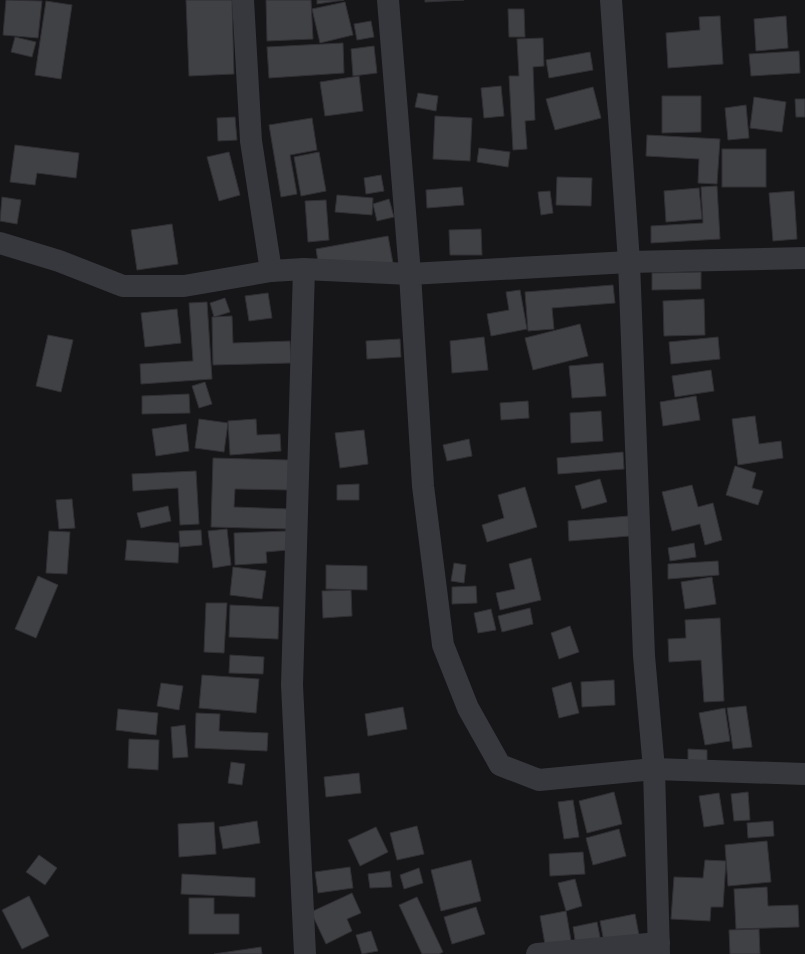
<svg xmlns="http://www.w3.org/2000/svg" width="805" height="954" font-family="Helvetica,sans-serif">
<rect width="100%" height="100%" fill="#161618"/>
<!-- building -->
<g fill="#404145" stroke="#303034">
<path d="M6,0L42,1L38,38L3,35Z"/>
<path d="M186,0H232L234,74L189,76Z"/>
<path d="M266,0H311L313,39L267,41Z"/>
<path d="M317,0H344L317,4Z"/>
<path d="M425,0H464L425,2Z"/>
<path d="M46,1L72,5L61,79L35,75Z"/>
<path d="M345,2L353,35L320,43L312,9Z"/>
<path d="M508,9H524L525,37H509Z"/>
<path d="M720,16L723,64L668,68L666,33L700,30L699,17Z"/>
<path d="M786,16L788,48L756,51L754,19Z"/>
<path d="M371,21L374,37L357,40L354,24Z"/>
<path d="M15,37L36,42L32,57L11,52Z"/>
<path d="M543,38L544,66L533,67L535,120L525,121L527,149L513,150L509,76H519L517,39Z"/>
<path d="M343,43L344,73L269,78L267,47Z"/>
<path d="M374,46L377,73L353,76L351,49Z"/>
<path d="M799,51L800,73L751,76L749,54Z"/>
<path d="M590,52L593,70L549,78L546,60Z"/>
<path d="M359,76L363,111L325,116L320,82Z"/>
<path d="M501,86L504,116L484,118L481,88Z"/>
<path d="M593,87L601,118L555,130L546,99Z"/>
<path d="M418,93L438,96L436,111L415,107Z"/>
<path d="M662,96H701V132L662,133Z"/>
<path d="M754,97L786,102L782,132L750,128Z"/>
<path d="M795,99H805V117H796Z"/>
<path d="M746,105L749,138L728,140L725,108Z"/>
<path d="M435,116L472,118L470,161L433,159Z"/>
<path d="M235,117L237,140L218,141L217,118Z"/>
<path d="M312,118L317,150L290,155L297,194L281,197L269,125Z"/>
<path d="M647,135L720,139L717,184L698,183L699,159L646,156Z"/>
<path d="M15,145L79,153L76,178L37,173L35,185L10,182Z"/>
<path d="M479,148L510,152L508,167L477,162Z"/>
<rect x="722" y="149" width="44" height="38"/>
<path d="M229,152L240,195L219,201L207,157Z"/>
<path d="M319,152L326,191L301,196L294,157Z"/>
<path d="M381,175L384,191L366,194L364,178Z"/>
<path d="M557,177L592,178L591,206L556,205Z"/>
<path d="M717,186L720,239L651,243V226L703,223L701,187Z"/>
<path d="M462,187L464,205L427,208L426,190Z"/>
<path d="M699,188L702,219L666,222L664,191Z"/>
<path d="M550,191L553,213L541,215L538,192Z"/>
<path d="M794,191L797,239L773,241L769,193Z"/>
<path d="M337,195L373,198L372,215L335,212Z"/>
<path d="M2,197L21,200L17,224L0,221Z"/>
<path d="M389,199L394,217L377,221L373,204Z"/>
<path d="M326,200L329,240L308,242L305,201Z"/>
<path d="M172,224L178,264L137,270L131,230Z"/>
<path d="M481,229L482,255H450L449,230Z"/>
<path d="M388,236L393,263L320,275L316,249Z"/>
<path d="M701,272V289L652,290V273Z"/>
<path d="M613,285L615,303L552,308L554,329L528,331L525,292Z"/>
<path d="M520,290L527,329L491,336L487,314L509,310L506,292Z"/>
<path d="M268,293L272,318L249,321L245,296Z"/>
<path d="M225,298L230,312L214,317L210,303Z"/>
<path d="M704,299L705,335L664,336L663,301Z"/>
<path d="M207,302L212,379L141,384L140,364L193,361L189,303Z"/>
<path d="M177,309L181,343L145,347L141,313Z"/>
<path d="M232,316L233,343L290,341L291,363L213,365L212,317Z"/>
<path d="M580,324L588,356L533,370L525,338Z"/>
<path d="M48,335L73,340L61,392L36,386Z"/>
<path d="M484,337L488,370L452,373L450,341Z"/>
<path d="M718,337L720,359L671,364L669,342Z"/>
<path d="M400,339L401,357L367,359L366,341Z"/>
<path d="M603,363L606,396L572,398L569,366Z"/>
<path d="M711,370L714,391L675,397L672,376Z"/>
<path d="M205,382L212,404L199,408L192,386Z"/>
<path d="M189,394L190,413L142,414V396Z"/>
<path d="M696,396L700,420L663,426L660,402Z"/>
<path d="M528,401L529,418L501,420L500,403Z"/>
<path d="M601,411L603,441L571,443L570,413Z"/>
<path d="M755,416L759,444L781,441L783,458L738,465L732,419Z"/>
<path d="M199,419L228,423L224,452L195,448Z"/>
<path d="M256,419L257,435L280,434L281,451L230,455L228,421Z"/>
<path d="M186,424L189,451L156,456L152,429Z"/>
<path d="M364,430L368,464L340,468L335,433Z"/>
<path d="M469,439L472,456L447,461L443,445Z"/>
<path d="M623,452L624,469L558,474L557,458Z"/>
<path d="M213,458L289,460L288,490L235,489L234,507L290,509L289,529L211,527Z"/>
<path d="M735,466L756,473L752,488L763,491L758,505L726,495Z"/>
<path d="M196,471L199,524L180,525L178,488L133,491L132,474Z"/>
<path d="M600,479L607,502L582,509L575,486Z"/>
<path d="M359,484V500H337V485Z"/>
<path d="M692,485L698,507L713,503L722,540L705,545L700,524L672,531L662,492Z"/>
<path d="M525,487L537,527L487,542L482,525L504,518L498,495Z"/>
<path d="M72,499L75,528L59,529L56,500Z"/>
<path d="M168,506L171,521L141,528L137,513Z"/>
<path d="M629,516L630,536L569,541L568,521Z"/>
<path d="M227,529L231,565L213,568L208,531Z"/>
<path d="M201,530L202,545L180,547L179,531Z"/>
<path d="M49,531L70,532L67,574L46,573Z"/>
<path d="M287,531L288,550L266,552L267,563L235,565L234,533Z"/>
<path d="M127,540L179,543L178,563L125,560Z"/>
<path d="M694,543L696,557L670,561L668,548Z"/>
<path d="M531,558L541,600L500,610L496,593L515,589L509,564Z"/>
<path d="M718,561L719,575L668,579V564Z"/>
<path d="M454,563L466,565L464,583L451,581Z"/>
<path d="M326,565L367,566V590L326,589Z"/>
<path d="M233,567L266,571L262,599L230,595Z"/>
<path d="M38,576L58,585L36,638L15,629Z"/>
<path d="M712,577L716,604L685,609L681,582Z"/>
<path d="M476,586L477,603L452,604V587Z"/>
<path d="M351,590L352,616L323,618L322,591Z"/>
<path d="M206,603H227L224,653L204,652Z"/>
<path d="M230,605L279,607L278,639L229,637Z"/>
<path d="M530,608L533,624L502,632L498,616Z"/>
<path d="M491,609L496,630L478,633L474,613Z"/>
<path d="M720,618L724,701L704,702L701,660L669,662L668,639L686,638L685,620Z"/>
<path d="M570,626L579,652L559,659L551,633Z"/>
<path d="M230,655L264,657L263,674L229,673Z"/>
<path d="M202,675L259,679L256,713L199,708Z"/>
<path d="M614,680L615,705L582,707L581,682Z"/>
<path d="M571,682L579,713L559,718L552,688Z"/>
<path d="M161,683L183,686L179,710L157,706Z"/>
<path d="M746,706L752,747L733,749L727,708Z"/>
<path d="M403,707L407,729L368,736L365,714Z"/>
<path d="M725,708L730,741L705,745L699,713Z"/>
<path d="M118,709L158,713L156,735L116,730Z"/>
<path d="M196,713L220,714L219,731L268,733L267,751L195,748Z"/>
<path d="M185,725L188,757L173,758L171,727Z"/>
<path d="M129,739L159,740L158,770L128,768Z"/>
<path d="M688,749L707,750V763L688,762Z"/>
<path d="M231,762L245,764L242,785L228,783Z"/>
<path d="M359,773L361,793L326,797L324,777Z"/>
<path d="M614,792L622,824L587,833L579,801Z"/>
<path d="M748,792L750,820L734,821L731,794Z"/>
<path d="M719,793L724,824L704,827L699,796Z"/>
<path d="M573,800L579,837L564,839L558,802Z"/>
<path d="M257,821L260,843L223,849L219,827Z"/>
<path d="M773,821L774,836L748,838L747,823Z"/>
<path d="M214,822L216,854L179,857L178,824Z"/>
<path d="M417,826L424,854L397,860L390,833Z"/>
<path d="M376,827L388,852L360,866L348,840Z"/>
<path d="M619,829L626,856L593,865L586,838Z"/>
<path d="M767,841L771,882L728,886L725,845Z"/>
<path d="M583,852L585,874L550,876L549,854Z"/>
<path d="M39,855L57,868L45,885L26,872Z"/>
<path d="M471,860L481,901L441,911L431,870Z"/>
<path d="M705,860L726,861L723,907H711L710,921L671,919L674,877L703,878Z"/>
<path d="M350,867L353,888L318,893L315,872Z"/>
<path d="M419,868L423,883L404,889L400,875Z"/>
<path d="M390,871L392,887L370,888L368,874Z"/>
<path d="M182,874L255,878V897L181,894Z"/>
<path d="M575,879L582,906L566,911L558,883Z"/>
<path d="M767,887L768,906L798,905L799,927L736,929L734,889Z"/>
<path d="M352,893L361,913L347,919L352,931L326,944L311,912Z"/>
<path d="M29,896L49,936L22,949L2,910Z"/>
<path d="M417,897L443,952L439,954H422L399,905Z"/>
<path d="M189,898H214V914H239V934H189Z"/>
<path d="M476,907L485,934L452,944L444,917Z"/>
<path d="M566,911L572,946L546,950L540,916Z"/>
<path d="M635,914L639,935L604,942L600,921Z"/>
<path d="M597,922L601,942L576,946L573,927Z"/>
<path d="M759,929L760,954H730L729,930Z"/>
<path d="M371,931L378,951L362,954L356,935Z"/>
<path d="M261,947L262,954H214Z"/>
</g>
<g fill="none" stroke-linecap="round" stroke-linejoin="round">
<!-- minor -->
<g stroke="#37383d" stroke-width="22">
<path d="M243,0L251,141L271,271"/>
<path d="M388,0L410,274L423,486L443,645L468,708L500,765L539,780L654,769L805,774"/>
<path d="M611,0L629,262L644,656L654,769L659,954"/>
<path d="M0,243L59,261L123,286H184L271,271L304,269L410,274L629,262L805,258"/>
<path d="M304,269L292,685L305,954"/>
<path d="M537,954L659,943"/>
</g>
</g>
</svg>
